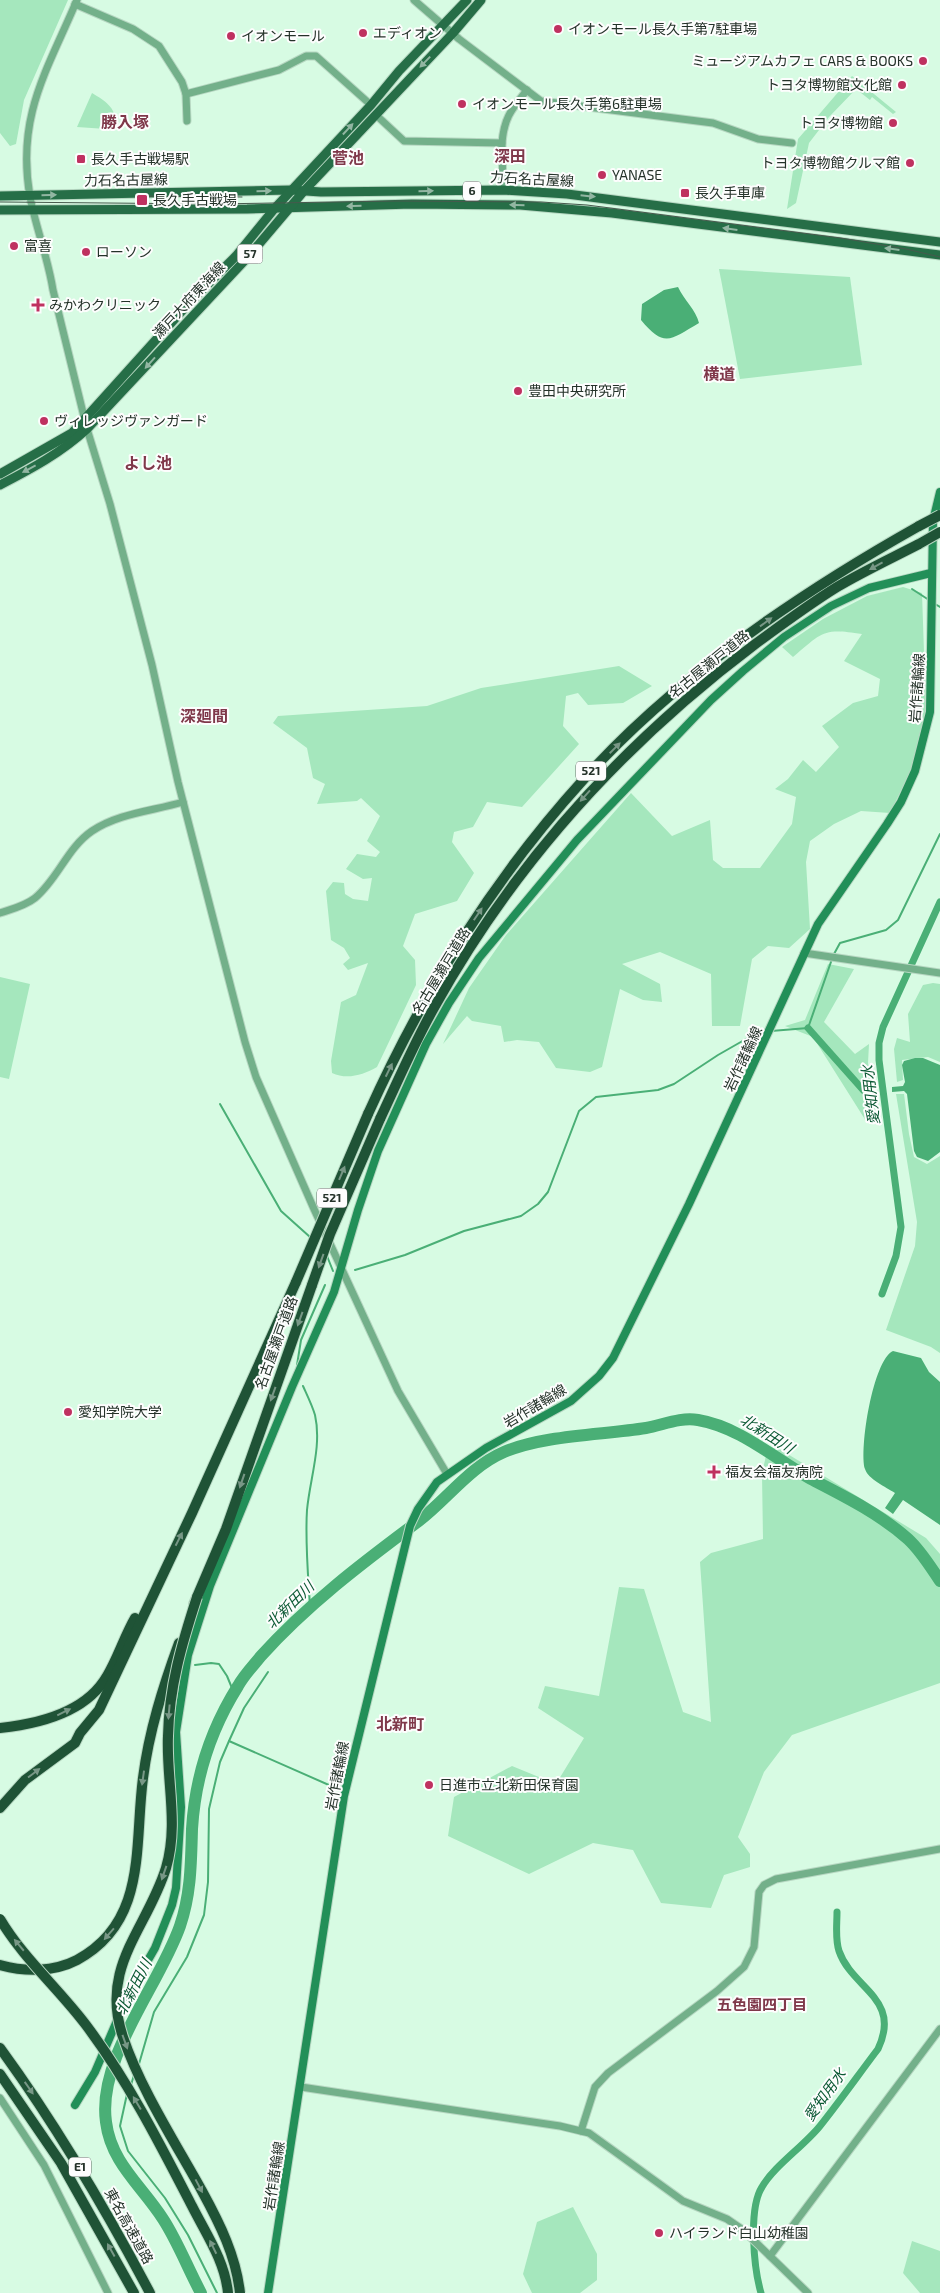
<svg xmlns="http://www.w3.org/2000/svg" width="940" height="2293" font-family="'Exo 2','Noto Sans JP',sans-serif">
<rect width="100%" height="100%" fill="#d7fbe3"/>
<!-- green -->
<g fill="#a5e7bd">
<path d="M0,0H68L24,100L16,144L10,146L0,133Z"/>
<path d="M852,76L896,112L893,114L872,97L870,100L856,89L829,117L809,143L796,203L787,209L798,139Z"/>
<path d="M92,93C105,101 116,107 116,124H106V129L77,127Z"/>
<path d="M719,269L850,277L862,365L740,379Z"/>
<path d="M903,587L922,593L926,712L914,764L890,813L861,811L834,824L810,841L806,862L810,929L789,948L768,946L752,959L740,1026H712L711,974L660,952L622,964L660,984L662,1002L643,1000L620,989L602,1067L590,1072L556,1068L539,1042L517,1040L504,1042L501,1026L472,1021L467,1016L443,1044L469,988L506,935L631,793L672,836L710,820L713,860L723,868H760L792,824L796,797L775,789L788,779L803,760L816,772L839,747L822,726L853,703L878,696L880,679L844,661L862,634C822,628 823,632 793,657L782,647L823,619L867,596Z"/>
<path d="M619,666L652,686L623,703L588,705L578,693L566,696L563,726L579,744L522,807L487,802L473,827L454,832L452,842L474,873L457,901L415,914L403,946L415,960L416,985L377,1067C363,1075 347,1080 332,1073L331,1061L341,1002L356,995L368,963L348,970L343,964L350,958L344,948L331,940L326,891L333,882L344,883L345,894L353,899L368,901L372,878L363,879L346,869L357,854L376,857L380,852L367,841L380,816L361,798L357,801L317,804L325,784L313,778L307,748L273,723L278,716L427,706L481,688Z"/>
<path d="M828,964L854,969L824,1022L855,1054L869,1044L868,1063L875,1111H867L866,1121L813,1037L785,1026L805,1020Z"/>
<path d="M0,977L30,984L9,1079L0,1077Z"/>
<path d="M933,983L940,984V1062L928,1057L902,1060L903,1080L897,1082L894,1049L897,1038L910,1042L908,1014L923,985Z"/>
<path d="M896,1094H904L909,1134L914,1157L927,1164L940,1156V1353L931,1347L886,1330L915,1246L917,1222Z"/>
<path d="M768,1446L781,1450L926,1538L940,1554V1683L792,1735L764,1772L738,1837L750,1854V1867L724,1875L711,1908L661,1903L633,1850L593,1843L529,1874L448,1836L454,1797L512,1766L556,1784L584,1738L538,1708L545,1686L599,1696L619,1587L644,1589L683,1712L711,1722L700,1562L711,1553L763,1539L762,1474Z"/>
<path d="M573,2207L597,2254V2280L580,2293H532L523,2274L537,2222Z"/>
<path d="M912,2241L940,2251V2293H920L903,2273Z"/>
</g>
<!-- water -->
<g fill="#4aaf76">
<path d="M678,287C684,300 696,310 699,323C671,339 665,349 641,320L642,304L664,290Z"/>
<path d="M915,1058H923L940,1065V1152L928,1161L917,1157L914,1151L907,1094L904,1091L892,1092V1087L903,1086L905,1082L902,1065L904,1061Z"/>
<path d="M893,1351L921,1358L929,1372L940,1382V1525L903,1500L893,1514L885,1508L895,1493C886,1487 868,1479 865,1469C859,1449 873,1360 893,1351Z"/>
</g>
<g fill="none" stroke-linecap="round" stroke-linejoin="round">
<!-- stream -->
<g stroke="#4aaf76" stroke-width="2">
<path d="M912,589L929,600"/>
<path d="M935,604L940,607"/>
<path d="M834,954L840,943L886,930L898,920L940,834"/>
<path d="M771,1031L808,1028L832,959"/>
<path d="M220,1104L281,1211L310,1237"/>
<path d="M327,1256L333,1271"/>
<path d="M355,1270L405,1255L464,1231L521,1216L538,1204L548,1192L579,1111L596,1097L658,1090L674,1084L718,1055L746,1039L766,1031"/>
<path d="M297,1365L301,1340L325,1285"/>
<path d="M303,1386C307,1395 312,1405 315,1415C322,1446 310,1478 307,1510C305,1542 308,1574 310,1606"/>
<path d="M195,1665L211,1663L219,1664L227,1676L234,1693"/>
<path d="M229,1741L244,1708L268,1672"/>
<path d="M139,2064L154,2012L187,1957L204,1915L208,1882L209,1809L220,1762L229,1741L338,1789"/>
<path d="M131,2085L134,2075"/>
<path d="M127,2094L120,2126L128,2151L165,2198L188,2235L217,2293"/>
</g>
<!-- canal -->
<g stroke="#4aaf76" stroke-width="7">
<path d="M808,1028L864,1091"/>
<path d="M882,1294L896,1256L901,1227L879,1060V1043L883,1027L940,902"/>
<path d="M761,2293C754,2269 748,2209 762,2187C774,2166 804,2146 820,2126C840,2101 859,2074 878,2049C902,1998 852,1989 839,1951C835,1939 837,1925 837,1912"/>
</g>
<!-- river -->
<path stroke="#4aaf76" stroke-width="12" d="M201,2293C188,2269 178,2242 163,2219C142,2186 111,2163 106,2122C97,2058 159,1986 180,1926C191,1894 191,1863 192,1829C195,1779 211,1729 238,1686C244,1675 253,1666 261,1656C307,1605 361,1564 416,1523C446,1501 469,1467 504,1452C544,1435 602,1435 646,1428C663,1425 680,1417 698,1420C740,1427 775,1459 811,1479C844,1496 880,1514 908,1539C921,1551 930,1566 940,1581"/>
<defs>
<g id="tertiary">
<path d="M77,0C47,71 16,116 30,197C36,228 48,258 53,290L87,429L110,504L152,665L178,782L245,1042L256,1077L314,1209L398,1391L447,1474"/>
<path d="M414,0L459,39L541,101L713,123L758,139L792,143"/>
<path d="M75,4L133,29L159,46L182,82L186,94L187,121"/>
<path d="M186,94L279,70L306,56H316L371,105"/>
<path d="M376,115L404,141L502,143C504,117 512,109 527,90"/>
<path d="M502,143L503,190"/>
<path d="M0,913C12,909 25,906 35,898C58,879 67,848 92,831C119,813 153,811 183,802"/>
<path d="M804,953L940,973"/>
<path d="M301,2087L560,2126L589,2133L683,2201L727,2219L743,2230L808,2293"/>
<path d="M0,2098L44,2165L108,2293"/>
<path d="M581,2131L595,2087L608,2073L717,1991L744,1967L754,1947L759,1892L764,1885L776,1879L940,1849"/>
<path d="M770,2256L940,2029"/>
</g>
<g id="secondary">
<path d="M75,2105L95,2072L128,1995L155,1948L172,1905L176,1888L181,1807L176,1732L188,1655L210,1586L292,1387L334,1292L358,1210L378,1151L426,1044L449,1003L479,958L577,840L711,700L743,671L784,637L831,606L869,588L931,573"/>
<path d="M268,2293L344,1796L410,1526L418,1509L437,1482L486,1448L571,1401L599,1376L613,1358L689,1204L818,924L887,824L901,802L915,771L930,712L933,521L940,492"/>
</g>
<g id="primary">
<path d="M0,196L291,190L321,192L503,190L567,194L940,242"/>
<path d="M0,210L247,209L412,204L520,205L612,213L940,255"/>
<path d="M0,474L72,433L190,302L236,256L275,208L371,105L399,71L467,0"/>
<path d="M0,485C31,469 61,453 87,429L248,257L303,192L453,33L481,0"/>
</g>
<g id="motorway">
<path d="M368,1114C423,992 494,878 584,779C676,676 800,593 919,526"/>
<path d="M380,1119C398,1081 414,1043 435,1006C514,864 624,743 754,645C781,625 808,605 837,587C864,571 892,558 919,544"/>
<path d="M194,1604L226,1529L312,1285"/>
<path d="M0,1728C38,1724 86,1713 107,1676C118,1658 124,1637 135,1618"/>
<path d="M0,1808L25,1780L75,1743L80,1733L99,1710L192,1513L296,1282"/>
<path d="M0,1965C25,1972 54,1972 77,1960C148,1922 134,1845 143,1778C149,1731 163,1687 179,1643"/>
<path d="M0,2048C57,2126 105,2208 150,2293"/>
<path d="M0,2074L61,2163L134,2293"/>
</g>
</defs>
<!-- tertiary casing -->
<use href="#tertiary" stroke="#b7d7c2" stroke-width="9"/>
<!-- secondary casing -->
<use href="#secondary" stroke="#b7d7c2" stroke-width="10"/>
<!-- primary casing -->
<use href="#primary" stroke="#b7d7c2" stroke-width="11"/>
<!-- motorway casing -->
<use href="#motorway" stroke="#b7d7c2" stroke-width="12"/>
<!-- tertiary -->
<use href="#tertiary" stroke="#73b08a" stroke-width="7"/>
<!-- secondary -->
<use href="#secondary" stroke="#228f58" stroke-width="8"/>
<!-- primary -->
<use href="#primary" stroke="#266e47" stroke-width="9"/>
<!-- motorway -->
<use href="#motorway" stroke="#1f5336" stroke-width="10"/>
<!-- tram -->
<g stroke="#47594d" stroke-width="1">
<path d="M137,196L242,197"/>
<path d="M0,202L214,204L397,201L541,202L587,205L841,238L906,249L940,257"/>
</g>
<defs>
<g id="motorway-bridge">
<path d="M919,526L940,515"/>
<path d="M919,544L940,532"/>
<path d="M296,1282L368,1114"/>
<path d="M312,1285L330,1234L380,1119"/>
<path d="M197,1597C182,1643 169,1687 168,1736C166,1780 179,1824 166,1868C147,1929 99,1967 123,2037C140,2088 176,2144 202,2191C220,2224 236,2256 240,2293"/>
<path d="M0,1919C23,1958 59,1989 86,2025C128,2081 160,2144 192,2206C206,2234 225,2261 228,2293"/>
</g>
</defs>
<!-- motorway-bridge casing -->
<use href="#motorway-bridge" stroke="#b7d7c2" stroke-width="12" stroke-linecap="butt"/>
<!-- motorway-bridge -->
<use href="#motorway-bridge" stroke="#1f5336" stroke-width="10"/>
</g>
<!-- one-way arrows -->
<defs><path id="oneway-solid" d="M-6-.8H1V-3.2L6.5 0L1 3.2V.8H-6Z" transform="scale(1.25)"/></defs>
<g fill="#92b6a2">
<use href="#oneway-solid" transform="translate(425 62) rotate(134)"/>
<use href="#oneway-solid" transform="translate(348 129) rotate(-47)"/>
<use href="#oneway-solid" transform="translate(264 191) rotate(-1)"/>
<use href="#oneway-solid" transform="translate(426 191) rotate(-1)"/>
<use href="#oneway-solid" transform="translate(49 195) rotate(-1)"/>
<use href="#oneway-solid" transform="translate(588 196) rotate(6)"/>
<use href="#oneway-solid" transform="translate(517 205) rotate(-179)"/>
<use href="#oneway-solid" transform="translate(354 206) rotate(179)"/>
<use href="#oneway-solid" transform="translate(730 229) rotate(-172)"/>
<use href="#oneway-solid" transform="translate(892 249) rotate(-173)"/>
<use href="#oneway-solid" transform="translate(150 363) rotate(132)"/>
<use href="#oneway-solid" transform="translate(29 469) rotate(152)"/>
</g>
<g fill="#789786">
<use href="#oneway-solid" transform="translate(876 566) rotate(151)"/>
<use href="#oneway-solid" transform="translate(766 622) rotate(-36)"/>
<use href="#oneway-solid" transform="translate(615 748) rotate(-45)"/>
<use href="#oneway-solid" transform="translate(585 796) rotate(132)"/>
<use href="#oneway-solid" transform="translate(478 914) rotate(-56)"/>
<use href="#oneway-solid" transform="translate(389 1070) rotate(-64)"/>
<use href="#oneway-solid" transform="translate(342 1173) rotate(-67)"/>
<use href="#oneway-solid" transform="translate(321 1261) rotate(110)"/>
<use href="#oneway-solid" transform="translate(300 1319) rotate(110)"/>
<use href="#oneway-solid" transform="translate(273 1394) rotate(110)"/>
<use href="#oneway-solid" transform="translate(242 1481) rotate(109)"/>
<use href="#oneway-solid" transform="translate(179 1539) rotate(-63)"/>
<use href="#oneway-solid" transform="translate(64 1712) rotate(-26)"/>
<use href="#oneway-solid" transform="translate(169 1712) rotate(95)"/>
<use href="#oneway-solid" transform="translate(34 1773) rotate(-37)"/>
<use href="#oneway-solid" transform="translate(143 1778) rotate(98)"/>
<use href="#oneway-solid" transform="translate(164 1873) rotate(109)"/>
<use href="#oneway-solid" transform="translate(109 1934) rotate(131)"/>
<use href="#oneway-solid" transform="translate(19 1945) rotate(-130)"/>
<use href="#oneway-solid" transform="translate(125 2042) rotate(70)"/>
<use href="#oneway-solid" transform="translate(29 2088) rotate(55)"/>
<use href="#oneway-solid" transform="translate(137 2103) rotate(-121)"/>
<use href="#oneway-solid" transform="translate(199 2186) rotate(62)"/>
<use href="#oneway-solid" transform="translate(213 2247) rotate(-116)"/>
<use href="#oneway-solid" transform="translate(111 2250) rotate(-119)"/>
</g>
<!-- markers -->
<g fill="#bf3160" stroke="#fdfdfd" stroke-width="2">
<circle cx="558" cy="29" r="5"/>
<circle cx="363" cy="33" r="5"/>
<circle cx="231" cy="36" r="5"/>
<circle cx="923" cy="61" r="5"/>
<circle cx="902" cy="85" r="5"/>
<circle cx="462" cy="104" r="5"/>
<circle cx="893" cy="123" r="5"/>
<rect x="76" y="154" width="10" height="10" rx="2.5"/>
<circle cx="910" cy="163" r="5"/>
<circle cx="602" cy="175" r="5"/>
<rect x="680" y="188" width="10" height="10" rx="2.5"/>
<rect x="136" y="194" width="12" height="12" rx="2.5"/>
<circle cx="14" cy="246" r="5"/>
<circle cx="86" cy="252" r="5"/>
<path d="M35.5 297.5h5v5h5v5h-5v5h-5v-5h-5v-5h5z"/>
<circle cx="518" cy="391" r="5"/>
<circle cx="44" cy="421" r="5"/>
<circle cx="68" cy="1412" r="5"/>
<path d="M711.5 1464.5h5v5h5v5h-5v5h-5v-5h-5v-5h5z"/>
<circle cx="429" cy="1785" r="5"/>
<circle cx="659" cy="2233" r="5"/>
</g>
<g text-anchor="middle" stroke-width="4" stroke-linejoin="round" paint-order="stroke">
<!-- shield labels -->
<g fill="#fdfdfd" stroke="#656f69" stroke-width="1">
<rect x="463" y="181.5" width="18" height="19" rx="4"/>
<rect x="237.5" y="244.5" width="25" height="19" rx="4"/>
<rect x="576" y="761.5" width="30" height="19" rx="4"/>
<rect x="317" y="1188.5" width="30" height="19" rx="4"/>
<rect x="69" y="2157.5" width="22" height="19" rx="4"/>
</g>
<g font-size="12" font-weight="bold" fill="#243229">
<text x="472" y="195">6</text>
<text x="250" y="258">57</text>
<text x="591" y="775">521</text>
<text x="332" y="1202">521</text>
<text x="80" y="2171">E1</text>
</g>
<!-- poi labels -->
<g font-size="14" fill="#243229" stroke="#fdfdfd" text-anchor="start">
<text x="568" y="34">イオンモール長久手第7駐車場</text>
<text x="373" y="38">エディオン</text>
<text x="241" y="41">イオンモール</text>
<text x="913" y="66" text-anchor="end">ミュージアムカフェ CARS &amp; BOOKS</text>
<text x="892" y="90" text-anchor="end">トヨタ博物館文化館</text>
<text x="472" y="109">イオンモール長久手第6駐車場</text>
<text x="883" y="128" text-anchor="end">トヨタ博物館</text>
<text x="91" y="164">長久手古戦場駅</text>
<text x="900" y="168" text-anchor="end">トヨタ博物館クルマ館</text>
<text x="612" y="180">YANASE</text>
<text x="695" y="198">長久手車庫</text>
<text x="153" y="205">長久手古戦場</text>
<text x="24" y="251">富喜</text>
<text x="96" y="257">ローソン</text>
<text x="49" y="310">みかわクリニック</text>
<text x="528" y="396">豊田中央研究所</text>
<text x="54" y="426">ヴィレッジヴァンガード</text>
<text x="78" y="1417">愛知学院大学</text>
<text x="725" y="1477">福友会福友病院</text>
<text x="439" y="1790">日進市立北新田保育園</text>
<text x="669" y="2238">ハイランド白山幼稚園</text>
</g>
<!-- street labels -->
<g font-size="14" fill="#243229" stroke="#fdfdfd">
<text transform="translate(532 179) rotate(3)" y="5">力石名古屋線</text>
<text transform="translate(126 180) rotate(-1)" y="5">力石名古屋線</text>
<text transform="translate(189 300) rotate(-47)" y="5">瀬戸大府東海線</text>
<text transform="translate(709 664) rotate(-39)" y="5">名古屋瀬戸道路</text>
<text transform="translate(917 688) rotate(-86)" y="5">岩作諸輪線</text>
<text transform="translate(441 971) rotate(-59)" y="5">名古屋瀬戸道路</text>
<text transform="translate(743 1059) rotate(-65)" y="5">岩作諸輪線</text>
<text transform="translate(276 1343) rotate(-70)" y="5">名古屋瀬戸道路</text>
<text transform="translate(535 1406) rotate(-31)" y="5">岩作諸輪線</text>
<text transform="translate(337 1776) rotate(-79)" y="5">岩作諸輪線</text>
<text transform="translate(274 2176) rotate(-81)" y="5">岩作諸輪線</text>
<text transform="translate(129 2226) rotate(61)" y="5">東名高速道路</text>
</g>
<!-- water labels -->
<g font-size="15" font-style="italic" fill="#0c5a35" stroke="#fdfdfd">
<text transform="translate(871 1095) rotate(-97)" y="5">愛知用水</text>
<text transform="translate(767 1434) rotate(32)" y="5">北新田川</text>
<text transform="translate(290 1605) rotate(-44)" y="5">北新田川</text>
<text transform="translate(134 1987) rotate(-63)" y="5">北新田川</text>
<text transform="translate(825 2095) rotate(-54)" y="5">愛知用水</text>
</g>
<!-- neighbourhood labels -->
<g font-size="15" font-weight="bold" fill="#7f384a" stroke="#fdfdfd">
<text x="762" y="2010">五色園四丁目</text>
</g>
<!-- quarter labels -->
<g font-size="16" font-weight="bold" fill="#7f384a" stroke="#fdfdfd">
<text x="125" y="128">勝入塚</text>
<text x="510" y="162">深田</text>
<text x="348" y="164">菅池</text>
<text x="719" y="380">横道</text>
<text x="148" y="469">よし池</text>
<text x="204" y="722">深廻間</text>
<text x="400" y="1730">北新町</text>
</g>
</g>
</svg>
